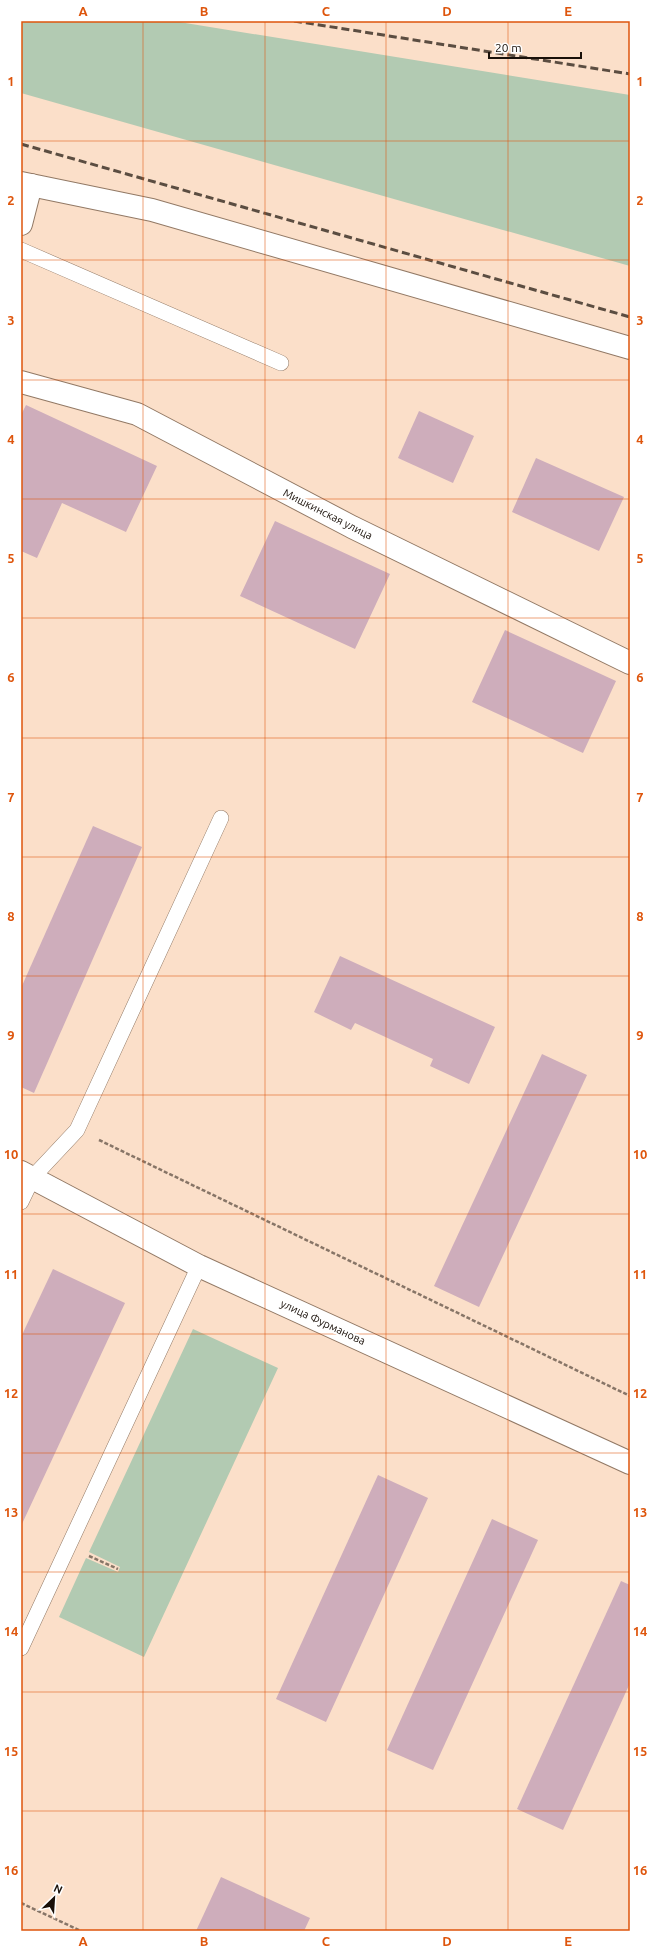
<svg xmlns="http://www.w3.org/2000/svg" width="651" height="1952" font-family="Ubuntu,sans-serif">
<rect width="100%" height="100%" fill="#fbdfc9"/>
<!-- green -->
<g fill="#b2cab2">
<path d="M21,21H173L630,95V266L21,93Z"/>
<path d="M193,1329L278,1368L144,1657L59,1617L86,1558L118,1572L120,1567L89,1552Z"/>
</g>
<!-- building -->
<g fill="#ceadbb">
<path d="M26,405L157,466L126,532L62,503L37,558L21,551V415Z"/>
<path d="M419,411L474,436L453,483L398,458Z"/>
<path d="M536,458L624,497L599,551L512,512Z"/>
<path d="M275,521L390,574L355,649L240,596Z"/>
<path d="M505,630L616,681L583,753L472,702Z"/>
<path d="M93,826L142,847L34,1093L21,1087V988Z"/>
<path d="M340,956L495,1027L469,1084L430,1066L433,1059L355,1023L351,1030L314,1012Z"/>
<path d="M542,1054L587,1075L479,1307L434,1286Z"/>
<path d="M53,1269L125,1303L21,1526V1337Z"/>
<path d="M378,1475L428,1498L326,1722L276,1699Z"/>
<path d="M492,1519L538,1540L433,1770L387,1750Z"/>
<path d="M621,1581L630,1585V1683L563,1830L517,1809Z"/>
<path d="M221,1877L310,1918L304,1931H196Z"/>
</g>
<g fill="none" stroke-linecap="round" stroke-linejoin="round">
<defs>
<g id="lane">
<path d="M21,250L281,363"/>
<path d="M21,1202L33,1177L77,1130L221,818"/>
<path d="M21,1648L199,1266"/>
</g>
<g id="street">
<path d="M21,183L152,210L630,348"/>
<path d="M21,224L31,185"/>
<path d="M21,382L137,414L352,527L630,663"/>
<path d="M21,1172L199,1266L630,1463"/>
</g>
</defs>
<!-- lane casing -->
<use href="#lane" stroke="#927965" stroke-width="16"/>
<!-- street casing -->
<use href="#street" stroke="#927965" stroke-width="24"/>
<!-- path -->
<g stroke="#877567" stroke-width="2.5" stroke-dasharray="4 2" stroke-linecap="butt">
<path d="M99,1140L630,1396"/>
<path d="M89,1556L118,1569"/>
<path d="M21,1903L81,1931"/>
</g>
<!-- lane -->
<use href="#lane" stroke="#fff" stroke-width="15"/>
<!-- street -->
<use href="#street" stroke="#fff" stroke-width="22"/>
<!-- rail -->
<g stroke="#5b4d41" stroke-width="3" stroke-dasharray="8 4" stroke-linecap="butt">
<path d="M294,21L630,74"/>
<path d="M21,144L630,317"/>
</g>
</g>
<!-- grid -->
<path fill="none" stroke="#de550c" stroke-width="1" stroke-opacity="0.55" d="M143,21V1931M265,21V1931M386,21V1931M508,21V1931M21,141H630M21,260H630M21,380H630M21,499H630M21,618H630M21,738H630M21,857H630M21,976H630M21,1095H630M21,1214H630M21,1334H630M21,1453H630M21,1572H630M21,1692H630M21,1811H630"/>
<g text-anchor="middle" stroke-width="4" stroke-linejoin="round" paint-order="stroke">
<!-- street labels -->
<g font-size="11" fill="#191009" stroke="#fff">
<text transform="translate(328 514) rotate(27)" y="4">Мишкинская улица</text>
<text transform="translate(323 1322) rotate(25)" y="4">улица Фурманова</text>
</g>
</g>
<!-- border -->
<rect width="651" height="1952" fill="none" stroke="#ffffff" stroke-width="44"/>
<!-- north arrow -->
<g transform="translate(54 1898) rotate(25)" stroke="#ffffff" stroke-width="3" paint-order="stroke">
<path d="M0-3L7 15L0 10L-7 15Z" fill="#191009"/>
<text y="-6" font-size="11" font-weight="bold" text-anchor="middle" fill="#191009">N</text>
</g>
<!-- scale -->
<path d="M489 52v6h92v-6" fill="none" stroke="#191009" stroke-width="2"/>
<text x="495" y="52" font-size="12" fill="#191009" stroke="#ffffff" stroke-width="3" paint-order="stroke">20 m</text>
<rect x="22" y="22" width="607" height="1908" fill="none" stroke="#de550c" stroke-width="1.5"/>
<g font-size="13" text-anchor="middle" font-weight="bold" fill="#de550c">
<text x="83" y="16">A</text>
<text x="204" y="16">B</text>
<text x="326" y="16">C</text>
<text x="447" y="16">D</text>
<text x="568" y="16">E</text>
<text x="11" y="86">1</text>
<text x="640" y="86">1</text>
<text x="11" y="205">2</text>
<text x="640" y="205">2</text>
<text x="11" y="325">3</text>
<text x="640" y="325">3</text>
<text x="11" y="444">4</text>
<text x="640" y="444">4</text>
<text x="11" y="563">5</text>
<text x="640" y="563">5</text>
<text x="11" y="682">6</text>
<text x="640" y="682">6</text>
<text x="11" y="802">7</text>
<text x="640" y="802">7</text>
<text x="11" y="921">8</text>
<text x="640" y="921">8</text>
<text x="11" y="1040">9</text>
<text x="640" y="1040">9</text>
<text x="11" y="1159">10</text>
<text x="640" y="1159">10</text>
<text x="11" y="1279">11</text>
<text x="640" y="1279">11</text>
<text x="11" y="1398">12</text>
<text x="640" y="1398">12</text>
<text x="11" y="1517">13</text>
<text x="640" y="1517">13</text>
<text x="11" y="1636">14</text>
<text x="640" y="1636">14</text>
<text x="11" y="1756">15</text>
<text x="640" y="1756">15</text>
<text x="11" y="1875">16</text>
<text x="640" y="1875">16</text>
<text x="83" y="1946">A</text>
<text x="204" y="1946">B</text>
<text x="326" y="1946">C</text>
<text x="447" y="1946">D</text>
<text x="568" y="1946">E</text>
</g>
</svg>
